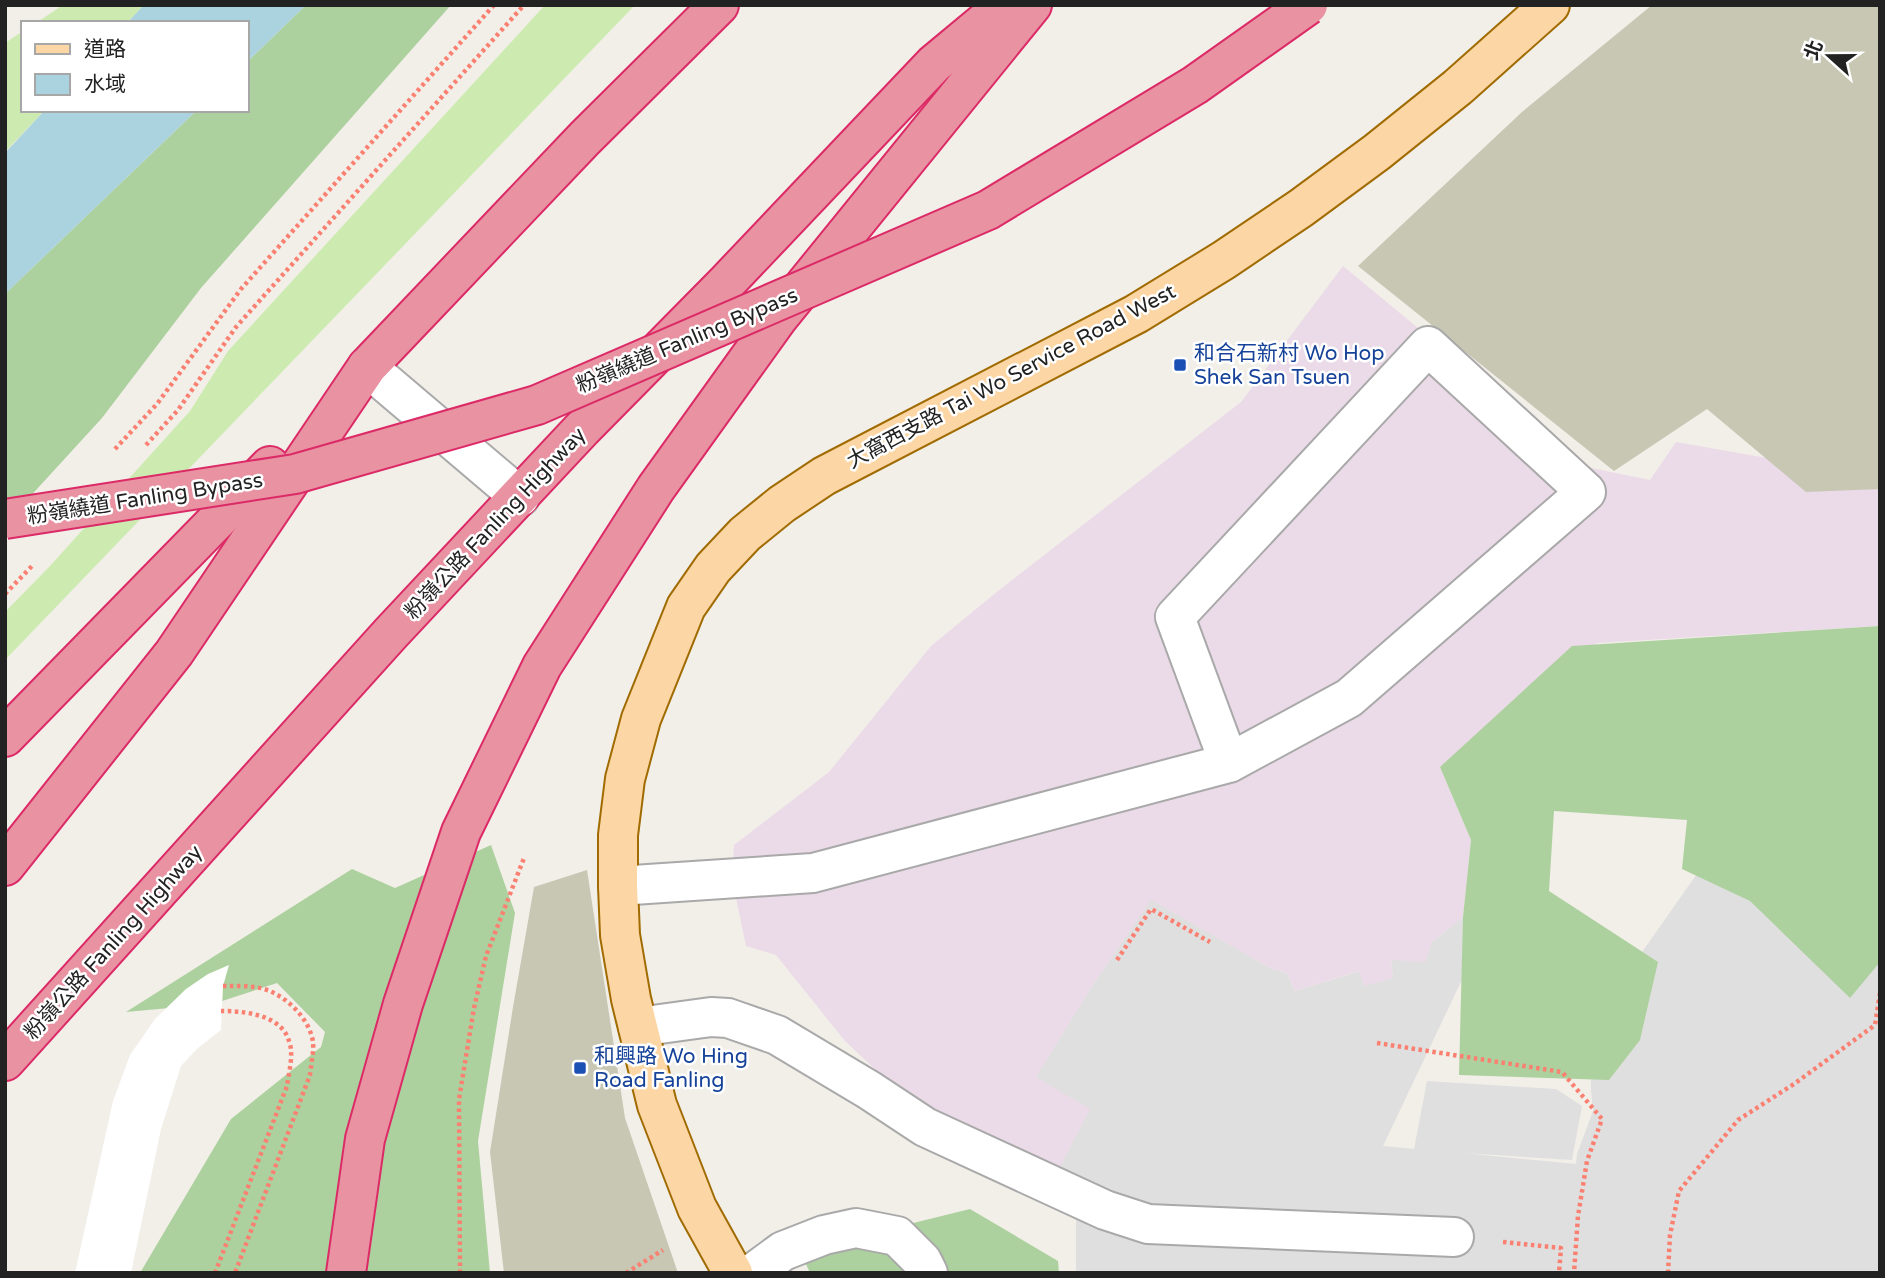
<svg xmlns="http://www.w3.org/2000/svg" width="1885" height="1278" font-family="'Varela Round','Noto Sans TC',sans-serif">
<rect width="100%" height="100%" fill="#f2efe9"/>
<!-- residential -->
<path fill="#e0dfdf" d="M1739,814L1880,827V1273H1076V1190L1059,1169L1035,1077L1094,983L1151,899L1272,969L1287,973L1295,991L1360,971L1393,977L1391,960L1432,942L1463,917L1487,927L1383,1146L1414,1149L1427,1081L1556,1089L1582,1106L1572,1160L1463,1153L1576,1164L1577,1154L1593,1111L1591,1090L1590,1026Z"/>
<!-- industrial -->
<path fill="#ebdbe8" d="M1343,266L1481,380L1534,415L1582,466L1650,480L1676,442L1880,478V626L1597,643L1440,767L1471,840L1463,917L1432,942L1425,962L1391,960L1393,978L1364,986L1359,971L1295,991L1287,973L1272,969L1151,900L1094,983L1036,1077L1090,1109L1059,1169L913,1105L845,1041L776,955L746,946L732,879L734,845L829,772L931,646L998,591L1241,402Z"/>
<!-- construction -->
<g fill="#c7c7b4">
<path d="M1652,5H1880V489L1806,492L1707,409L1614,471L1358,266L1522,112Z"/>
<path d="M587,870L625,1118L678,1273H504L490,1152L513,1007L534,887Z"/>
</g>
<!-- grass -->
<g fill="#cdebb0">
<path d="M63,5H144L127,23H36Z"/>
<path d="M545,5H635L5,660V612L49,567L190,411L228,351Z"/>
<path d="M23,31V110H45L5,152V43Z"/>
</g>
<!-- forest -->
<g fill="#add19e">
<path d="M306,5H451L201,288L102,418L5,524V294L197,110H247V62Z"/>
<path d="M1880,626V962L1850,998L1750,901L1682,869L1687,820L1554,811L1549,891L1658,962L1640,1040L1609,1080L1459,1075L1463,917L1471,840L1440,767L1572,646Z"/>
<path d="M491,845L515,913L478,1141L490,1273H140L231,1119L321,1047L325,1032L277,983L213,1004L126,1012L352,869L395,888Z"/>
<path d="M970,1209L1058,1261L1059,1273H810L800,1251Z"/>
</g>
<!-- water -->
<g fill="#aad3df">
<path d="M144,5H306L247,62V23H127Z"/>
<path d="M45,110H197L5,294V153Z"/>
</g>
<!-- pier -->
<path fill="#fff" d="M229,965L223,986L221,1030L198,1048L181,1066L161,1129L131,1273H75L113,1101L130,1055L155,1019L186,989L208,974Z"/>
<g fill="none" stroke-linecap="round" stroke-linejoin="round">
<defs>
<g id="minor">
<path d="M367,367L520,497"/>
<path d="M618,886L813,873L1229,763L1349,698L1586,492L1428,346L1175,617L1229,763"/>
<path d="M638,1027L711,1017L728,1018L777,1035L869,1090L925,1127L1105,1210L1148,1224L1454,1237"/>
<path d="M753,1273L783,1251L824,1235L856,1228L897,1236L922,1261L928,1273"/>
</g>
<path id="major" d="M733,1273L697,1208L657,1105L631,999L620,935L618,886V835L625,779L641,719L686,607L713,568L745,534L782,504L824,476L1136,314L1224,260L1301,208L1377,152L1458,87L1550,5"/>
<g id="highway">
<path d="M5,737L270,466"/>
<path d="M5,866L174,653L367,367L585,138L719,5"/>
<path d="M5,1061L391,633L582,429L726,283L934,64L1005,5"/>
<path d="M346,1273L365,1139L403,1004L461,832L542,666L656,488L778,318L1032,5"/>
</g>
</defs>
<!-- minor casing -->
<use href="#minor" stroke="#a9a9a9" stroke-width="42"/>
<!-- major casing -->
<use href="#major" stroke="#a06b00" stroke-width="42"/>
<!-- highway casing -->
<use href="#highway" stroke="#dc2a67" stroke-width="42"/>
<!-- path -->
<g stroke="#fa8072" stroke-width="4.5" stroke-dasharray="3.5 3.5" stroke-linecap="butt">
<path d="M146,445L178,410L236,327L524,5"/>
<path d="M115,449L157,404L241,289L494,5"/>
<path d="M5,594L32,566"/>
<path d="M1117,960L1151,909L1210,942"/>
<path d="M223,986C239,986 257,985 272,992C291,1001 310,1021 313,1042C314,1052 311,1064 310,1075L235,1273"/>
<path d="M1377,1043L1562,1072L1602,1119L1587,1161L1578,1216L1574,1273"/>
<path d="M1503,1242L1561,1248L1559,1273"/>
<path d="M215,1273L287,1086C289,1072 294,1054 289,1041C281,1014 243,1011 221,1011"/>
<path d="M460,1273L459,1099L474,1008L486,956L524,858"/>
<path d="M626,1273L663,1250"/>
<path d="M1668,1273L1670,1235L1679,1191L1738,1120L1794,1084L1875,1025L1880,993"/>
</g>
<!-- minor -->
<use href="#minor" stroke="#fff" stroke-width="38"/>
<!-- major -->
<use href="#major" stroke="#fcd6a4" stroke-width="38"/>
<!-- highway -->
<use href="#highway" stroke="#e892a2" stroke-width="38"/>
<defs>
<path id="highway-bridge" d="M5,519L295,474L537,405L988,210L1195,85L1308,5"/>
</defs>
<!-- highway-bridge casing -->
<use href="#highway-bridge" stroke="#dc2a67" stroke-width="42" stroke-linecap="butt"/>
<!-- highway-bridge -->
<use href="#highway-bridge" stroke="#e892a2" stroke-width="38"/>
</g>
<!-- markers -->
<g fill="#1a4fb4" stroke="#fff" stroke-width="2.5">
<rect x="1173" y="358" width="14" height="14" rx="3.5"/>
<rect x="573" y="1061" width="14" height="14" rx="3.5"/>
</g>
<g text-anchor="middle" stroke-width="5" stroke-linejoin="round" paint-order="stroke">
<!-- street labels -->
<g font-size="21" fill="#222" stroke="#fff">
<text transform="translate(687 340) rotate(-23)" y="7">粉嶺繞道 Fanling Bypass</text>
<text transform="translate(1011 376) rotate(-28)" y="7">大窩西支路 Tai Wo Service Road West</text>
<text transform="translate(145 498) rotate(-9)" y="7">粉嶺繞道 Fanling Bypass</text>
<text transform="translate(495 523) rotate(-47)" y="7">粉嶺公路 Fanling Highway</text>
<text transform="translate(113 942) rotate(-48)" y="7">粉嶺公路 Fanling Highway</text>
</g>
<!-- transit labels -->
<g font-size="21" fill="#164399" stroke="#fff" text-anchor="start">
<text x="1194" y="360">和合石新村 Wo Hop<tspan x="1194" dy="24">Shek San Tsuen</tspan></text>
<text x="594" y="1063">和興路 Wo Hing<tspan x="594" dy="24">Road Fanling</tspan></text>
</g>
</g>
<!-- border -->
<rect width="1885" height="1278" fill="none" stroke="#222222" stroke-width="14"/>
<!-- legend -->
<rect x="21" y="21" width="228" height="91" fill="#ffffff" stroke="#a7a7a7" stroke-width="2"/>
<rect x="35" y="44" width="35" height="10" fill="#fcd6a4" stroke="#a7a7a7" stroke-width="2"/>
<text x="84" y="56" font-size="21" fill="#222222">道路</text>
<rect x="35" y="74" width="35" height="21" fill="#aad3df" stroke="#a7a7a7" stroke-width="2"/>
<text x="84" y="91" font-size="21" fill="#222222">水域</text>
<!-- north arrow -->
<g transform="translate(1829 56) rotate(291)" stroke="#ffffff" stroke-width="5" paint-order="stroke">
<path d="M0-5L12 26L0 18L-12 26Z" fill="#222222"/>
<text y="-10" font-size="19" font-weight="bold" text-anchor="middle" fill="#222222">北</text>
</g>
</svg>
